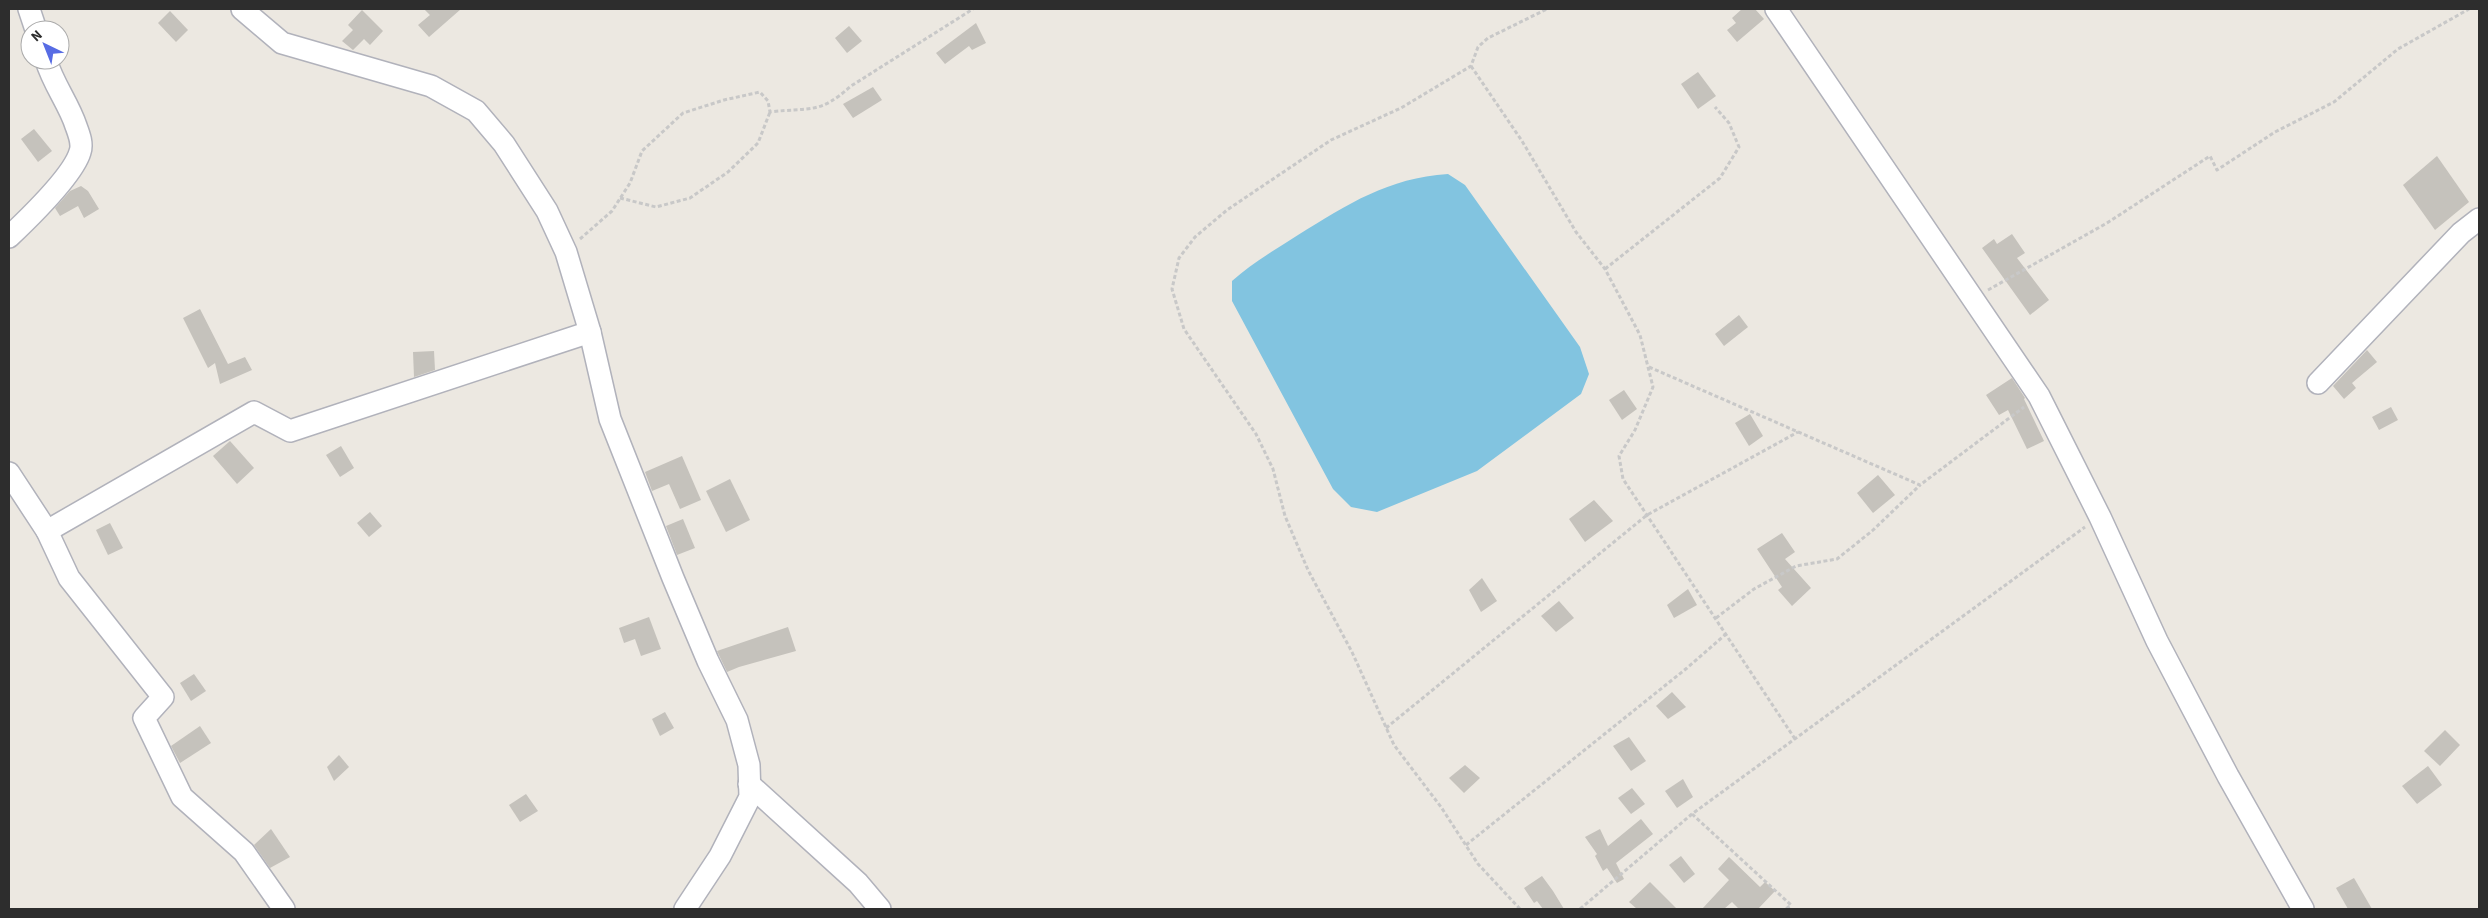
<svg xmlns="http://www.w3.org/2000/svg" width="2488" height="918" font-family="'Source Sans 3',sans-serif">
<rect width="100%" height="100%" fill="#ece8e1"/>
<!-- water -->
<path fill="#82c4e0" d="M1448,174L1465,185L1580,347L1589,374L1581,394L1477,471L1377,512L1351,507L1333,489L1232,301V281C1252,263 1275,250 1298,235C1348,204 1388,178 1448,174Z"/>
<!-- building -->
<g fill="#c5c2bc">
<path d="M424,9H461L429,37L418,25L430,15Z"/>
<path d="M1742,9H1755L1764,19L1737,42L1727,30L1736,23L1732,18Z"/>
<path d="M362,10L383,31L370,45L364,39L353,50L342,41L353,30L348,25Z"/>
<path d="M170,11L188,30L176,42L158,23Z"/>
<path d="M976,23L986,43L972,50L969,46L945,64L936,53Z"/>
<path d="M849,26L862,41L847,53L835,38Z"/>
<path d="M1698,72L1716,96L1698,109L1681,84Z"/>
<path d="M873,87L882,100L853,118L843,104Z"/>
<path d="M34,129L52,151L38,162L21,139Z"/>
<path d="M2437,156L2469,202L2435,230L2403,185Z"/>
<path d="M81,186L88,191L99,209L84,218L78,206L60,216L55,208L70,191Z"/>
<path d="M2012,234L2025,253L2017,258L2049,300L2030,315L1982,248L1994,239L1997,244Z"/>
<path d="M200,309L228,364L245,357L252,370L220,384L215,363L208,368L183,318Z"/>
<path d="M1739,315L1748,327L1724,346L1715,334Z"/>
<path d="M2367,350L2377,362L2352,383L2356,388L2344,399L2333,386Z"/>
<path d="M434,351L435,370L414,377L413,352Z"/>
<path d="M2012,378L2025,398L2024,399L2044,441L2027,449L2008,410L1999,415L1986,395Z"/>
<path d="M1624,390L1637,409L1622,420L1609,400Z"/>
<path d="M2391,407L2398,420L2379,430L2372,417Z"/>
<path d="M1750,414L1763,436L1749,446L1735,423Z"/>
<path d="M230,441L254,468L237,484L213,456Z"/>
<path d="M341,446L354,468L340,477L326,455Z"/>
<path d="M682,456L701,500L680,509L669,484L652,491L645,472Z"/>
<path d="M1878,475L1895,495L1873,513L1857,493Z"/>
<path d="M730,479L750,520L726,532L706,491Z"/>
<path d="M1594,500L1613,521L1585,542L1569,519Z"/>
<path d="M370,512L382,526L369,537L357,523Z"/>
<path d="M683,519L695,548L677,555L666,526Z"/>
<path d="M110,523L123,548L108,555L96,530Z"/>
<path d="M1782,533L1795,552L1785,559L1811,588L1792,606L1778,590L1782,587L1757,549Z"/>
<path d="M1482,578L1497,601L1481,612L1469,590Z"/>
<path d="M1688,589L1697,605L1674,618L1667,605Z"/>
<path d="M1559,601L1574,618L1556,632L1541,616Z"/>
<path d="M649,617L661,649L641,656L635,639L624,643L619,628Z"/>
<path d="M788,627L796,651L739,667L727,672L717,651Z"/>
<path d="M194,674L206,691L191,701L180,683Z"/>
<path d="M1672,692L1686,707L1668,719L1656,706Z"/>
<path d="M665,712L674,728L660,736L652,719Z"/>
<path d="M200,726L211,743L180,763L171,746Z"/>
<path d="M2445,730L2460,745L2440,766L2424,751Z"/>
<path d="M1629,737L1646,761L1631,771L1613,746Z"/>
<path d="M339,755L349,767L334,781L327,767Z"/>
<path d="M1465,765L1480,778L1464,793L1449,778Z"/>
<path d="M2428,766L2442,785L2417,804L2402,786Z"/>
<path d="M1683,779L1693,797L1677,808L1665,791Z"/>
<path d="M1632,788L1645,804L1631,814L1618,798Z"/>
<path d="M526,794L538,811L520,822L509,805Z"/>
<path d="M1641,819L1653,834L1616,863L1624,879L1617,883L1607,868L1603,871L1595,856L1597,854L1585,837L1600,829L1608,846Z"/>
<path d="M271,829L290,857L270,868L254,845Z"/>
<path d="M1681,856L1695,874L1684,883L1669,865Z"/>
<path d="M1729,857L1760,887L1765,882L1775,891L1758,909H1739L1732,902L1724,909H1702L1729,880L1718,869Z"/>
<path d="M1542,876L1553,891L1564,909H1543L1537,901L1534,903L1524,888Z"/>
<path d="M2354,878L2372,909H2348L2336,888Z"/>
<path d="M1650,882L1677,909H1637L1629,902Z"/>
</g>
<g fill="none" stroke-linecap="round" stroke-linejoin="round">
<defs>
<g id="street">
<path d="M29,9L36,30"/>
<path d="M242,9L282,43L431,86L476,111L504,144L547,211L566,252L590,332L610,419L673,578L708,661L737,720L749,765L750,797L720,856L685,909"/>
<path d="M1776,9L2039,396L2100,517L2157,641L2228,776L2303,909"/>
<path d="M9,237C28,219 73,176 80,152C83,144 79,134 76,126C69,104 53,84 46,60"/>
<path d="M2318,383L2461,233L2479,219"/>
<path d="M9,473L47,531L69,578L163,697L144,718L182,797L244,852L284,909"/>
<path d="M47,531L254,412L290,431L590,332"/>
<path d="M749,784L858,883L880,909"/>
</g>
</defs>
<!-- street casing -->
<use href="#street" stroke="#b1b2bb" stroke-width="24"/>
<!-- path -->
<g stroke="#c8c8c8" stroke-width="3" stroke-dasharray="4 2.5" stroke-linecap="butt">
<path d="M1471,66L1522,141L1576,232L1605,269L1640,335L1653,387L1635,430L1619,456L1623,479L1795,739"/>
<path d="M620,198L656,207L690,198L728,172L758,143L770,112"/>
<path d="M580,239L612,211L630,183L642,151L683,113L724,100L760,92L768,101L770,112C810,107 819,115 851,86L973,9"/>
<path d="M1605,269L1720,178L1739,147L1729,123L1715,107"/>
<path d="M1988,290L2107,223L2210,156L2217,170L2275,132L2334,102L2398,49L2469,9"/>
<path d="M1649,367L1920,485L2024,407"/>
<path d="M1716,618L1754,589L1796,566L1837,559L1872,531L1920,485"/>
<path d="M1386,728L1647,515L1798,432"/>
<path d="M1692,814L1791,905L1786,909"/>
<path d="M1466,845L1687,668L1726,634"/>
<path d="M1520,909L1478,864L1441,807L1394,745L1352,652L1308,570L1285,516L1273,469L1256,434L1184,329L1172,289L1179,258L1195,237L1227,210L1331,140L1401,108L1471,66L1478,47L1488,38L1547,9"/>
<path d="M1580,909L1692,814L2085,527"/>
</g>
<!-- street -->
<use href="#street" stroke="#fff" stroke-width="21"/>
</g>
<!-- border -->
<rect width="2488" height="918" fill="none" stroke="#2d2d2d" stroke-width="20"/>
<!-- north arrow -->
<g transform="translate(45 45) rotate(317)"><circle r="24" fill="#ffffff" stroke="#ababab"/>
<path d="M0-4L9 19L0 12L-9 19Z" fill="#576ce4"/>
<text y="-8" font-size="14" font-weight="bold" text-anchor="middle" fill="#2d2d2d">N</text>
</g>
</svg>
